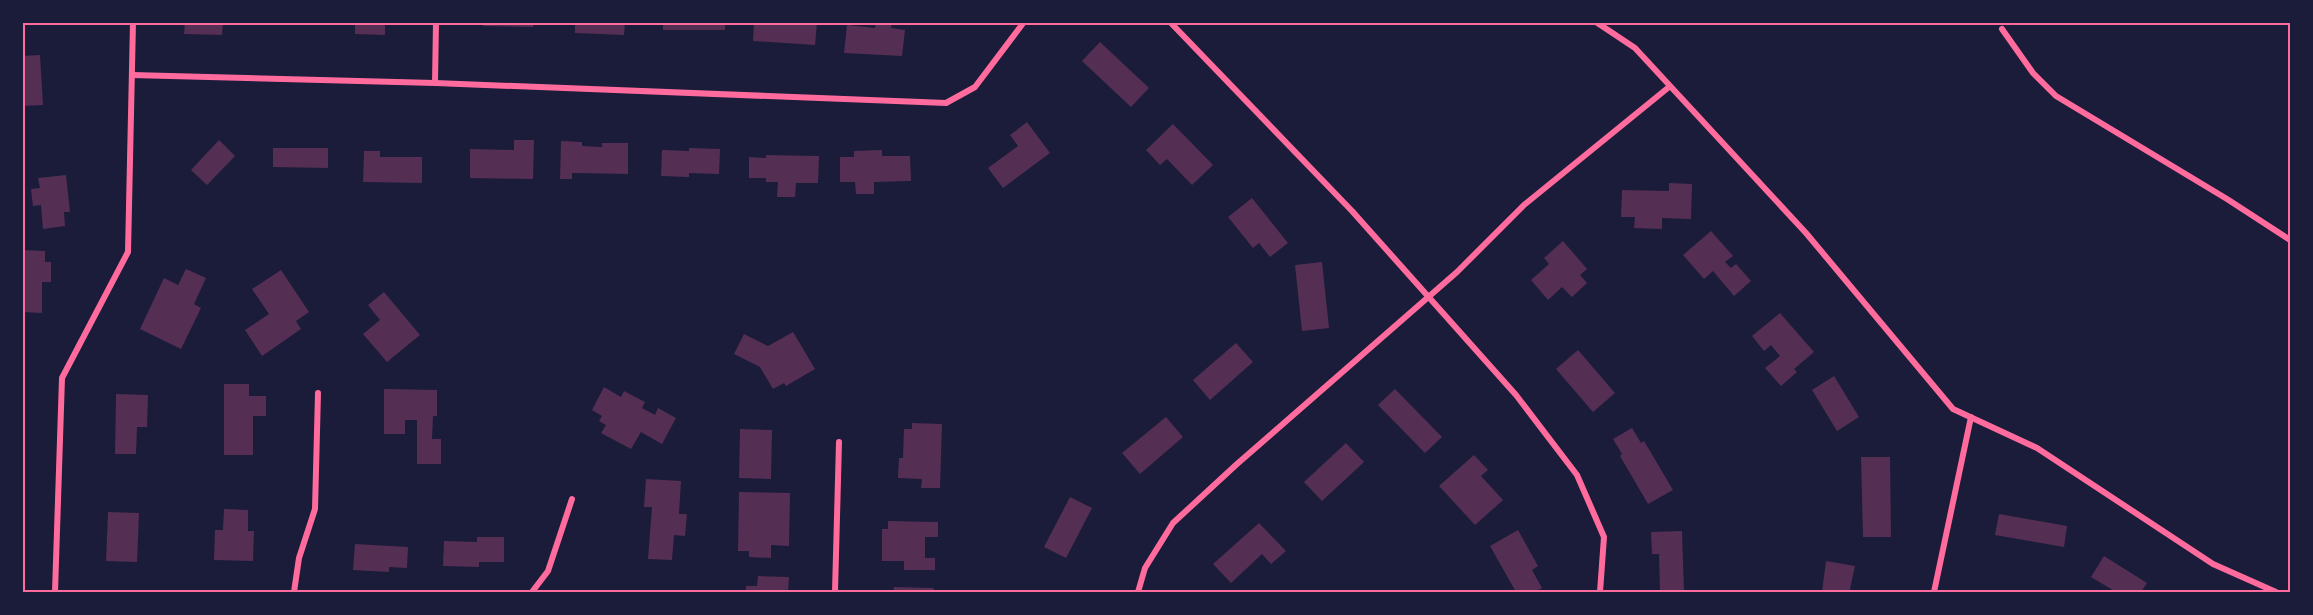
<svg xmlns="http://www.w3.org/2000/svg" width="2313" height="615" font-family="'Archivo Narrow',sans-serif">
<rect width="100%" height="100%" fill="#1b1b3a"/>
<!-- building -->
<g fill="#542f53">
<path d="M185,22H223L222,35L184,34Z"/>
<path d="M355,22H385V35L355,34Z"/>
<path d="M483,22H534L533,27L483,26Z"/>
<path d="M575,22H625L624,35L575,33Z"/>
<rect x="663" y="22" width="62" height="8"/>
<path d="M754,22H817L815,45L753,41Z"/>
<path d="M876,22H892L891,28L905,30L902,56L844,53L847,25L875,28Z"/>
<path d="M1100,42L1149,88L1131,107L1082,61Z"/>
<path d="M40,55L43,105L22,106V56Z"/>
<path d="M1027,122L1050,153L1003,188L988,168L1018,146L1010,135Z"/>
<path d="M1173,124L1213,165L1192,185L1167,159L1160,165L1146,150Z"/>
<path d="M219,140L235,156L207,185L191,170Z"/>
<path d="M514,140H534L533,179L470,178V149L514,150Z"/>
<path d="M561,141L582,142V146L602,147V143H628V174L572,173V179H560Z"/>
<path d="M273,148H328V168L273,167Z"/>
<path d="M689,148L720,149L719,174L689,173V177L661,176L662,150L689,151Z"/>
<path d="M882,150V156H910L911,181L874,182V194H856L855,182H840V157H854V151Z"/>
<path d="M364,151H380V157H422V183L363,182Z"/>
<path d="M766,155L819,156L818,183H796L795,197H777L778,182H766V178H749V157L766,158Z"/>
<path d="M66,175L70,212H64L65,226L43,229L41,205L33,206L31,189L40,188L38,178Z"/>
<path d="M1669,183L1692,184L1691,219L1662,218V229L1634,228L1635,217H1621L1622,190L1669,191Z"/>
<path d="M1252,198L1288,243L1270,257L1259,243L1253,248L1228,217Z"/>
<path d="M1711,231L1733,256L1725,262L1731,268L1736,264L1751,281L1734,296L1713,271L1704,279L1683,255Z"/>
<path d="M1563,241L1587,269L1580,275L1587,283L1572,297L1562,287L1548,300L1531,280L1549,264L1544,258Z"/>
<path d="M22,250L45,251V262H51V282H42V313L22,312Z"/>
<path d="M1322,262L1329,328L1302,331L1295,265Z"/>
<path d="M186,269L206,278L194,304L201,308L181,349L140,329L164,278L178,285Z"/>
<path d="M281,270L309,312L296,321L301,329L262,356L245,330L269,314L252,289Z"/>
<path d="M384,292L420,335L387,362L363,334L380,320L368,305Z"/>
<path d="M1780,313L1814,352L1794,369L1797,372L1781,386L1765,368L1780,356L1771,345L1764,351L1752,336Z"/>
<path d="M793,332L815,369L786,386L784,383L773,389L760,367L734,354L744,334L768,346Z"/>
<path d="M1236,343L1253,362L1210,400L1193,380Z"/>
<path d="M1578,350L1615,393L1593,412L1556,369Z"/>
<path d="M1834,376L1859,417L1837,431L1812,390Z"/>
<path d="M224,384H249V396H266V416H253V455H224Z"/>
<path d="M604,387L621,397L624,391L645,402L642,408L655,415L658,408L676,418L662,444L641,432L631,449L601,433L606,425L599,421L602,416L592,410Z"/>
<path d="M384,389L437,390V416H433L432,439H441V464H417V420H405V434H384Z"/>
<path d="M1395,389L1442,437L1425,453L1378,405Z"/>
<path d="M116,394L148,395L147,427H137L136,454H115Z"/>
<path d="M1166,417L1183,437L1140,474L1122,453Z"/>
<path d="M912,423L942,424L940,488H921L922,479L898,478L899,458H903L904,429H912Z"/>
<path d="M1632,428L1641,443L1644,441L1673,490L1648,504L1620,456L1622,454L1613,439Z"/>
<path d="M740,429L772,430L771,479L739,478Z"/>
<path d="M1346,443L1364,462L1322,501L1304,482Z"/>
<path d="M1474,455L1488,470L1481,476L1503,500L1475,525L1439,486Z"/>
<path d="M1861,457H1890L1891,537H1863Z"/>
<path d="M646,479L681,481L679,514H687L685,536L674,535L672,560L648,559L652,507H644Z"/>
<path d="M739,492L790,493L789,546L771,545V558L749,557V551H738Z"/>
<path d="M1070,497L1092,508L1066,558L1044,547Z"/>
<path d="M224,509L248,510V531H254L253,561L214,560L215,530H223Z"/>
<path d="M108,512L139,513L137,562L106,561Z"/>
<path d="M1999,514L2067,526L2064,547L1995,535Z"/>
<path d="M888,521L938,522V537H925V558H935V570H904V561H882V529H888Z"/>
<path d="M1259,523L1286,551L1271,564L1262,554L1231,583L1213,564Z"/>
<path d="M1518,530L1538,566L1532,570L1542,588L1534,592H1516L1490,546Z"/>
<path d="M1682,531L1684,592H1660L1659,554H1652L1651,532Z"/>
<path d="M477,537H504V562H479V567L443,566L444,541L477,542Z"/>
<path d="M355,544L408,547L407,568L389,567V572L353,570Z"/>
<path d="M2104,556L2147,583L2141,592H2116L2091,577Z"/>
<path d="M1826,561L1855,566L1850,589L1853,592H1822Z"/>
<path d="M758,576L789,577L788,592H746V586H757Z"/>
<path d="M894,587L934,588L933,592H893Z"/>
</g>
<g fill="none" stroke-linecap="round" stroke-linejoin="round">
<!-- minor -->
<g stroke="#ff6b9d" stroke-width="6">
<path d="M1170,22L1352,211L1516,395L1577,475L1604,537L1600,592"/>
<path d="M1596,22L1635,48L1806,233L1953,409L2037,448L2213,564L2276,592"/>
<path d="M2002,29L2033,73L2056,96L2227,199L2290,240"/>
<path d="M132,75L435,83L946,103L975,87L1024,22"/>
<path d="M435,83L436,22"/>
<path d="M55,592L62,378L128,252L133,22"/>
<path d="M294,592L299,558L315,509L318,393"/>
<path d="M532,592L548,571L572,499"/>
<path d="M835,592L839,442"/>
<path d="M1138,592L1145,568L1173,523L1237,464L1457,272L1524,205L1669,87"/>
<path d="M1934,592L1971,417"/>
</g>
</g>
<!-- border -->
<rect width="2313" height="615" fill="none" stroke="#1b1b3a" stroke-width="48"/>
<rect x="24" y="24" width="2265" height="567" fill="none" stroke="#ff6b9d" stroke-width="2"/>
</svg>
